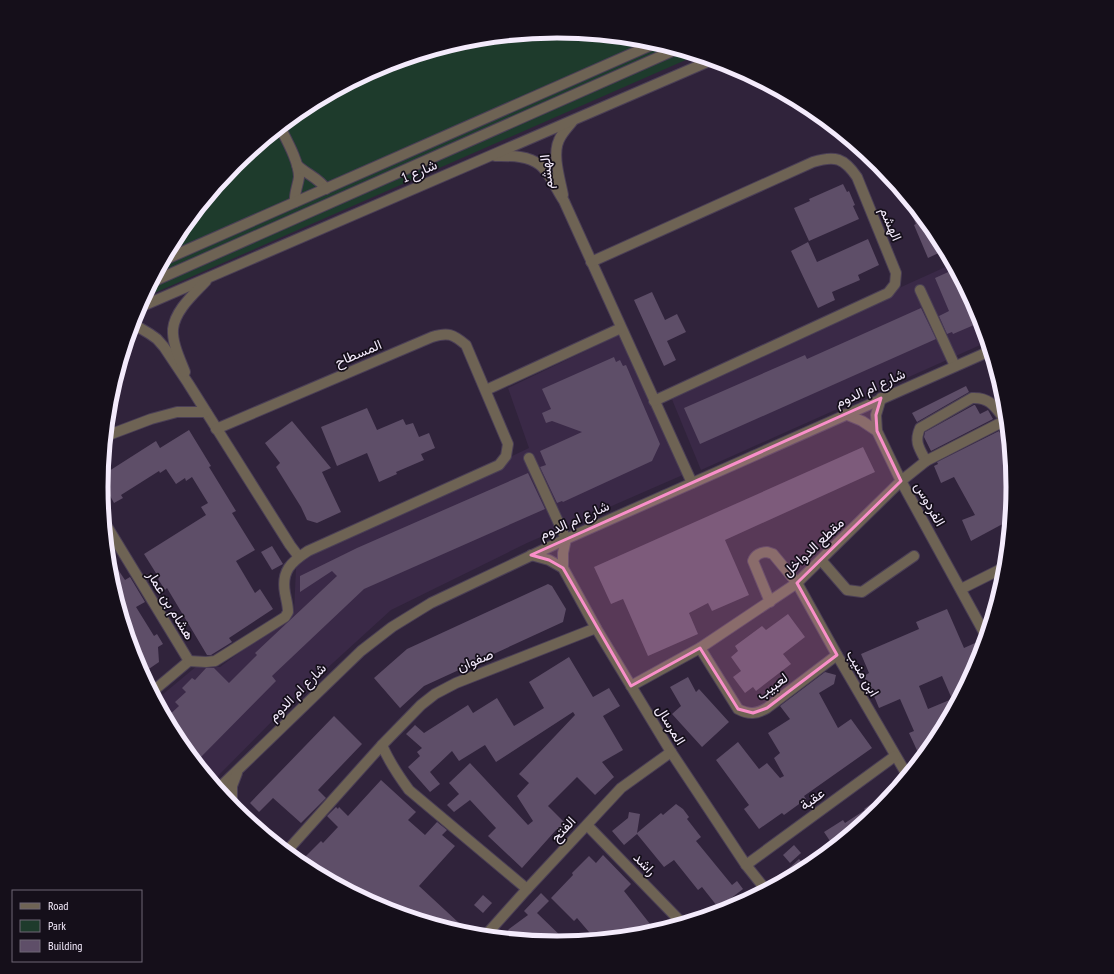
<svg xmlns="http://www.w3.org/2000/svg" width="1114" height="974" font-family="'PT Sans Narrow',Vazirmatn,sans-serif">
<rect width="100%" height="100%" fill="#30233b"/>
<!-- built -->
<g fill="#3a2947">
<path d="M952,264L978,313L987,342L701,470L669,392Z"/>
<path d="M625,332L685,474L527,543L391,610L300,693L212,782L178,740L156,700L198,665L220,667L294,612L296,568L309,553L529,448L508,388Z"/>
</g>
<!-- green -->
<path fill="#1e3b2c" d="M557,31L646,40L697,55L143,298L178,233L235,164L304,108L383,66L468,40Z"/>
<!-- building -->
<g fill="#5e4e68" fill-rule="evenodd">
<path d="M843,184L847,192L849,191L855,205L853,206L859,219L809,241L794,208L810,201L809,199Z"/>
<path d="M909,200L936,234L945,250L928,258L914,225L916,224L906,202Z"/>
<path d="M868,239L879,265L858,275L860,280L832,292L835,300L818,308L791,251L808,242L817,262Z"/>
<path d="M955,269L978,313L981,322L953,334L952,332L947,334L939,316L949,311L935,278Z"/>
<path d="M652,292L665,320L677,314L686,332L667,341L676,360L664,366L634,300Z"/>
<path d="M921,308L936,339L700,444L684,408L805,355L807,359Z"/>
<path d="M614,357L616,362L620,360L623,366L626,365L660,444L652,461L563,502L562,501L557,503L540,467L546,465L540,451L582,432L552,421L546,423L542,413L551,409L542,389Z"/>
<path d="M966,386L969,392L917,422L912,413Z"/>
<path d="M974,405H975L980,414L988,410L993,419L931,451L924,437L925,432Z"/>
<path d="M367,408L377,430L403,419L406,425L413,423L419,437L429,433L435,448L421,454L424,460L396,472L397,474L379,482L367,453L337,466L321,427Z"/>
<path d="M292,421L331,468L322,472L341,512L317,523L307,520L301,507L276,467L280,463L265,443Z"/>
<path d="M189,430L211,466L209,467L236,511L232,513L255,550L236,561L255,593L260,589L273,609L229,638L232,642L211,655H207L167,588L165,590L158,579L159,578L144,554L206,515L201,507L208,503L192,477L186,481L185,478L176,484L166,469L160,473L159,471L121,495L123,498L114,503L102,481L104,459L109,471L156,441L160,448Z"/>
<path d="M999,431L1009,451L1013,487L1010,520L971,541L962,520L975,515L954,477L941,483L934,466L938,464L937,462Z"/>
<path d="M863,447L875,472L725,540L749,595L712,611L708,603L689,613L698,634L648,656L623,599L611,604L594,567Z"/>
<path d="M528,473L545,509L364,589L272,676L276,681L196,762L178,740L166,718L179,706L175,702L186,692L182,688L192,678L195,680L206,668H214L229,683L257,655L255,653L337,576L332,571L300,592V576L357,548Z"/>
<path d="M272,546L283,564L272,570L261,552Z"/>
<path d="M107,553L125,580L130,577L145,602L136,607L154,636L157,634L163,644L158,647L159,662L143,673L136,661L110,576Z"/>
<path d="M548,584L552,586L566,609L563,622L424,686L400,708L374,678L407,649Z"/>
<path d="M947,609L964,648L975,643L980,655L978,662L936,741L921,759L909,733L914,731L900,699L879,708L869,684L868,685L864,676L869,673L861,654L919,629L916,622ZM942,676L952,699L928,709L919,686Z"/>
<path d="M788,614L805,637L783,654L791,664L756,691L753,687L745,693L733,677L741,671L731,657L738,651L735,646L762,626L766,630Z"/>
<path d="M569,657L593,697L609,688L620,706L603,716L623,750L602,762L614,777L595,795L577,777L548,806L566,824L559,833L556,830L522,868L488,836L496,828L470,800L454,812L447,805L459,794L449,783L470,763L528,825L533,821L517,796L529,783L519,774L575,715L573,712L496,762L485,745L459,761L452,751L430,772L440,784L430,792L408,767L420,756L417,752L422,748L406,734L415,725L424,733L468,705L473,713L497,698L514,726L544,708L529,682Z"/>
<path d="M825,672L836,675L834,684L819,693L838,728L851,719L872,748L804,796L806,799L784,815L782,813L759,829L744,809L749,805L716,760L738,742L759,769L767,763L780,778L784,776L774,758L780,753L768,733L790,719L780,706Z"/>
<path d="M688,677L696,692L699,689L729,722L702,747L672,714L681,706L670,687Z"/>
<path d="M334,716L362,744L318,790L326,798L301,823L273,798L259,812L250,803Z"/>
<path d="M381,780L416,812L408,820L425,835L437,822L447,830L442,835L455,846L419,886L472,935L382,908L340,886L332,877L329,880L311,870L301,861L321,841L323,843L338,827L327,816L336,807L338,809L339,807L348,816Z"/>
<path d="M890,791L892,794L879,810L834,847L824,832L843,820L845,823L865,810L864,809Z"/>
<path d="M676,804L683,809L689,817L687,819L701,837L696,841L732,885L737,881L743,889L730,899L736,906L721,911L702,887L698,890L674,860L664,867L637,834L624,845L612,831L628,818L629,812L640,814L637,833L661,813L663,815Z"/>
<path d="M794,845L801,853L790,863L783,855Z"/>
<path d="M603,855L631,884L624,891L654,929L649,933L595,939L577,918L574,921L551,898L573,875L572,873L589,856L596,863Z"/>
<path d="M799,859L807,868L777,884L775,881Z"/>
<path d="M541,893L549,901L537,913L567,942L557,943L502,938L509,929L528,915L524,911Z"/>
<path d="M483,895L492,903L483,913L474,905Z"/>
</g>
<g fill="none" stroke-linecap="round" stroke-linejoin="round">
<defs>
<g id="minor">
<path d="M280,127C287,141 299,162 299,177C298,186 294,193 295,202"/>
<path d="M495,156C510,156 527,155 540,165C549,172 557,191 564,201L692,483"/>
<path d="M297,165C306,174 319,178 326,189"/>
<path d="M563,195C560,179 552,155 559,140C562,133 568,127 572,122"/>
<path d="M164,260L656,43"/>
<path d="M591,262L813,162C835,155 844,158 857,177L896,273L895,284L888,293L654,401"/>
<path d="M152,282L677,49"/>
<path d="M920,290L955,366"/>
<path d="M138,308L712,60"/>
<path d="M131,327L140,328L150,334L157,339L164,347L188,383L290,545L299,557"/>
<path d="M185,372C180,359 172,343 173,329C175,310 194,294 206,281"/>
<path d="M486,390L621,328"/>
<path d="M881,398L876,415L877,431L901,481L986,636"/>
<path d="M845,414L862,421L877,431"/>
<path d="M106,436L151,419L177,412H206"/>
<path d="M529,458L566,539L563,553V568"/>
<path d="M926,461C919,448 914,442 920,428L972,398C990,397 995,407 1005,420"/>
<path d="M105,523L189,661L152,692"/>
<path d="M531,555L549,560L563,568L596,628L671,752L746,865L766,890"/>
<path d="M821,560L847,590L862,592L914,556"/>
<path d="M961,589L1005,567"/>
<path d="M770,602L753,561C755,555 761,552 767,552L773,554L797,583L837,655L907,775"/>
<path d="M700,648L738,709C749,715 757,714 767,708L837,655"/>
<path d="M189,661L206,662L215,661L285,617L288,612C288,605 286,599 285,593C281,571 291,562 308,551L499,465L506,456L508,444L466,345C453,334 448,332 432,337L216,429"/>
<path d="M631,686L700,648L797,583L901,481L926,461L1006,420"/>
<path d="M382,745C389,762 398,775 409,790L527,889"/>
<path d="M218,789L361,651L392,627L431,603L566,539L990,351"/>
<path d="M232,806V786L237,773"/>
<path d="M587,825L682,923"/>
<path d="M286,852L382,745L421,705L435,694L456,683L596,628"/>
<path d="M746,865L895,756"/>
<path d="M485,936L527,889L621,788L671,752"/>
</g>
</defs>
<!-- minor casing -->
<use href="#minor" stroke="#4b3f56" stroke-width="12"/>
<!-- minor -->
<use href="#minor" stroke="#6e6354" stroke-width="10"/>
</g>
<!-- marked area -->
<path fill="#f98fc9" fill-opacity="0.2" stroke="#f98fc9" stroke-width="3" stroke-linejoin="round" d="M881,398L876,415L877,431L901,481L797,583L837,655L767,708L753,713L738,709L700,648L631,686L563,568L549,560L531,555Z"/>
<g text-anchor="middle" stroke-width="3.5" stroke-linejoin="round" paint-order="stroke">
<!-- street labels -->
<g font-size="14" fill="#f4ebfc" stroke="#150f1a">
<text transform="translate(419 171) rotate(-23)" y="5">شارع 1</text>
<text transform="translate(546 172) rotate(-96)" y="5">الهشم</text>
<text transform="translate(891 224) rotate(67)" y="5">الهشم</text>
<text transform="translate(358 353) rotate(-23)" y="5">المسطاح</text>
<text transform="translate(870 388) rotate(-24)" y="5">شارع ام الدوم</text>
<text transform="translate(930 504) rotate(61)" y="5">الفردوس</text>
<text transform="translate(574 520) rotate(-24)" y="5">شارع ام الدوم</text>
<text transform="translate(813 547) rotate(-43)" y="5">مقطع الدواخل</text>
<text transform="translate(171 605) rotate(59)" y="5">هشام بن عمار</text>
<text transform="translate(475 660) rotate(-22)" y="5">صفوان</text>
<text transform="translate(863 673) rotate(60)" y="5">ابن منيب</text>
<text transform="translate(772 686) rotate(-36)" y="5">لعبيب</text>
<text transform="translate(297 692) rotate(-45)" y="5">شارع ام الدوم</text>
<text transform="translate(671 725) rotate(59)" y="5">المرسال</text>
<text transform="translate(812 799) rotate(-36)" y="5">عقبة</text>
<text transform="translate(563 829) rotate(-47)" y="5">الفتح</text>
<text transform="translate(645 864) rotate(46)" y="5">راشد</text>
</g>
</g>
<!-- crop -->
<path d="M0 0H1114V974H0ZM108 487a449 449 0 1 1 898 0a449 449 0 1 1-898 0Z" fill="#150f1a" fill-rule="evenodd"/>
<path fill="none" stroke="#f4ebfc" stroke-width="5" d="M108 487a449 449 0 1 1 898 0a449 449 0 1 1-898 0Z"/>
<!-- legend -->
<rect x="12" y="890" width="130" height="72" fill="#150f1a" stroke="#6e6774"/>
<rect x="20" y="903" width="20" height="6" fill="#6e6354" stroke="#6e6774"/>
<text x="48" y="910" font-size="12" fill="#f4ebfc">Road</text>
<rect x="20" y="920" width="20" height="12" fill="#1e3b2c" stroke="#6e6774"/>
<text x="48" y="930" font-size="12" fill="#f4ebfc">Park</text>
<rect x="20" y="940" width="20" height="12" fill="#5e4e68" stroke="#6e6774"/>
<text x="48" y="950" font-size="12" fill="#f4ebfc">Building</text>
</svg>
